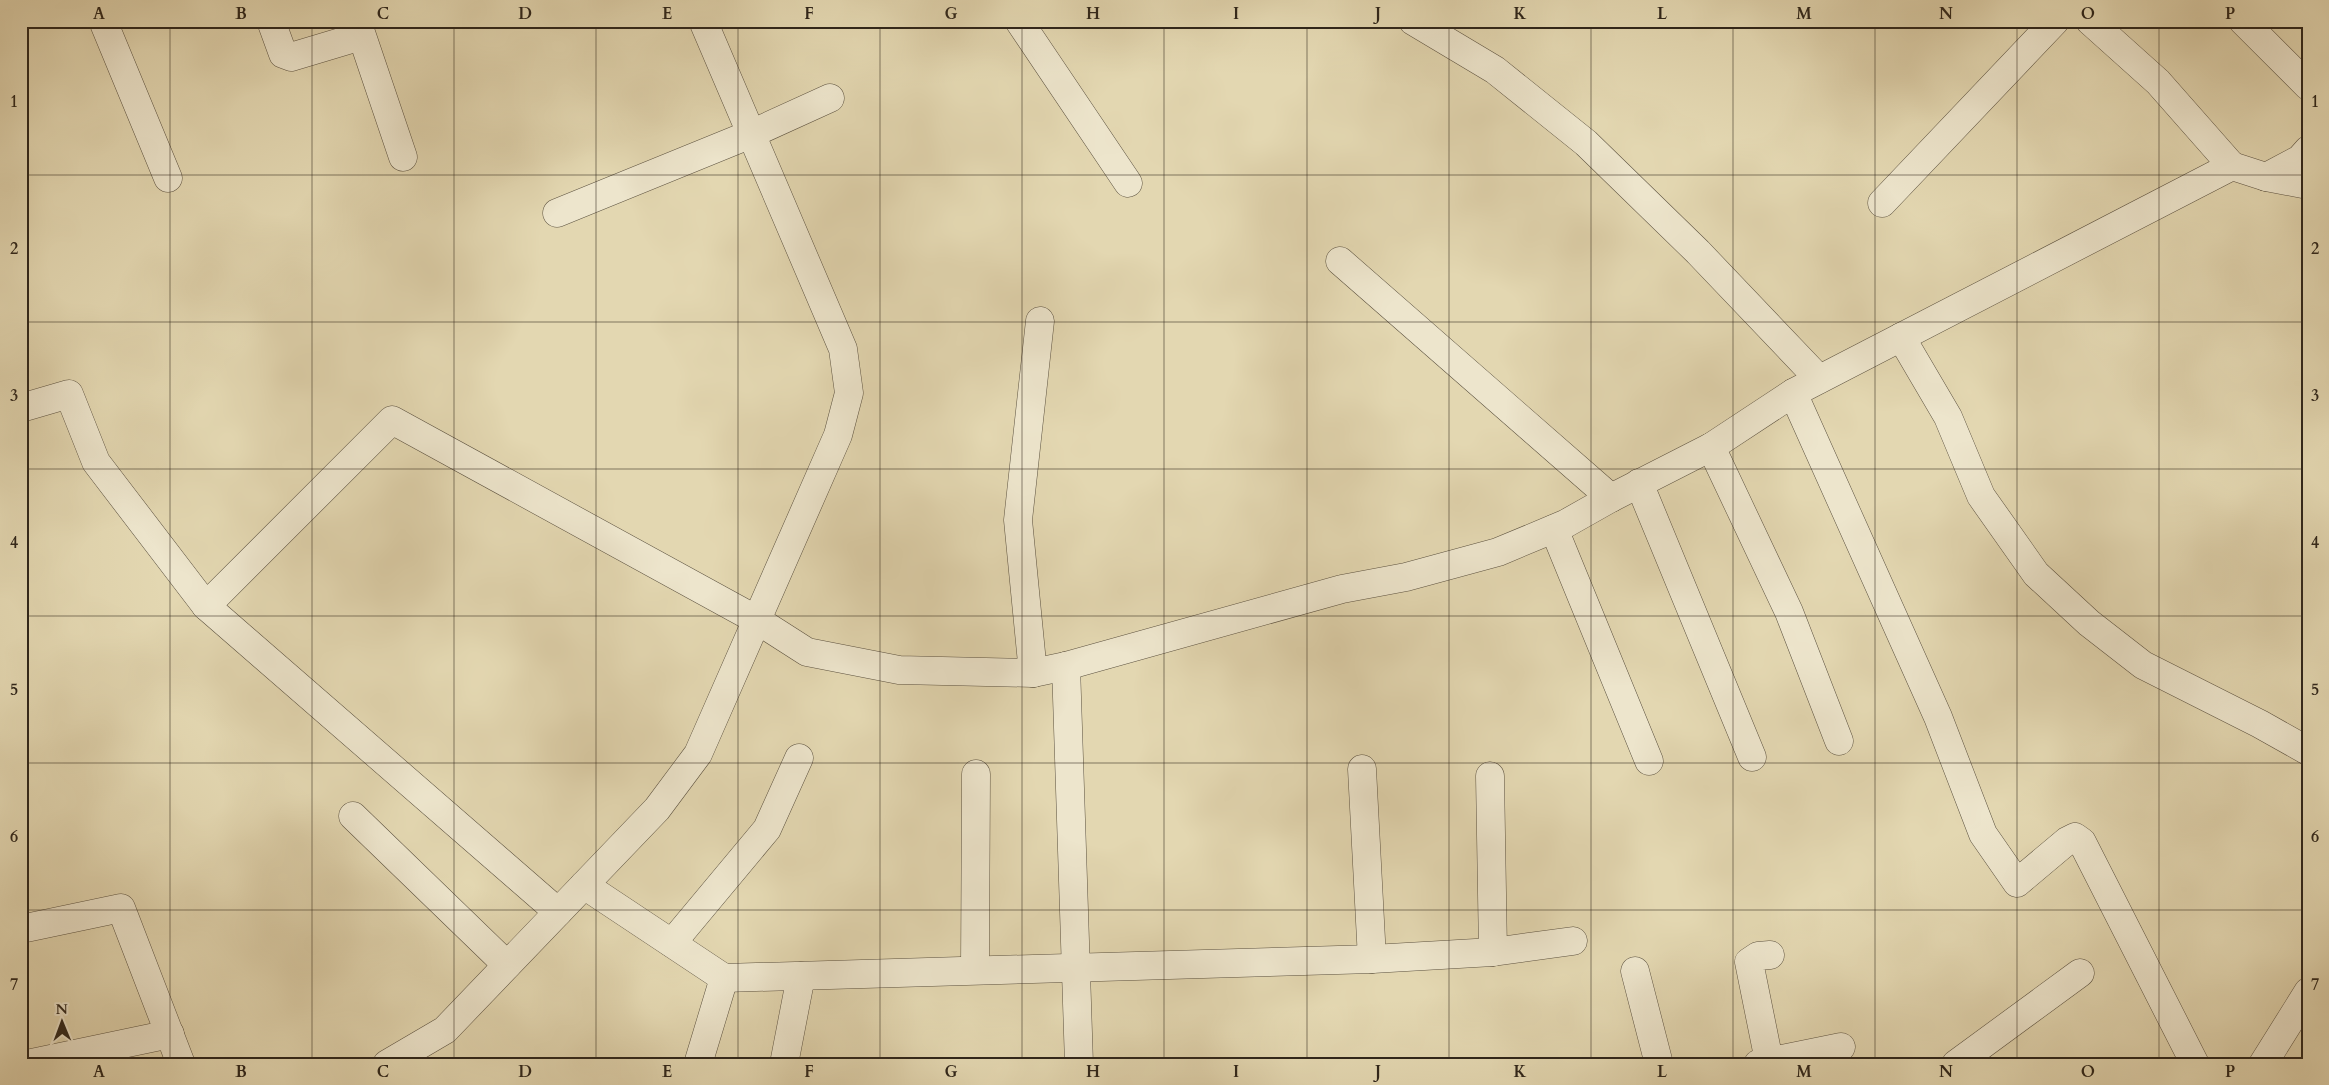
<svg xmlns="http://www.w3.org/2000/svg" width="2329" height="1085" font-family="Cardo,serif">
<rect width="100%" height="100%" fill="#e3d7b1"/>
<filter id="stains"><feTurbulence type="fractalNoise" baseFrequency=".004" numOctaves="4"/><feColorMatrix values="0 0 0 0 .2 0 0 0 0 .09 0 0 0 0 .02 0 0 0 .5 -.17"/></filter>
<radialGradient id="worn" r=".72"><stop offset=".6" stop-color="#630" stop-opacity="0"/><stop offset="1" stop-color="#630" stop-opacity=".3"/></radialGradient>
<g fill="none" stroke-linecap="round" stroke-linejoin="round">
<defs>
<g id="minor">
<path d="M103,21L168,178"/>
<path d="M271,21L283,54L291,57L361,36"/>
<path d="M357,21L403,157"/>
<path d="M1019,21L1128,183"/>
<path d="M1413,21L1495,70L1586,143L1698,252L1819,379"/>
<path d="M2090,21L2158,82L2232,166"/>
<path d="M2243,21L2308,86"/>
<path d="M2266,177L2308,185"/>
<path d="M1882,203L2055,21"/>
<path d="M557,213L751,134L830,98"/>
<path d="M1340,261L1611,498"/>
<path d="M1901,337L1948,417L1981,496L2036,574L2089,623L2143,665L2260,724L2308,751"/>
<path d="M1793,393L1938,717L1983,834L2017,883L2067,841L2075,837L2082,842L2195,1064"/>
<path d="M21,408L69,394L96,462L206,606L558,912"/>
<path d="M1711,447L1789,612L1839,741"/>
<path d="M1639,483L1752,757"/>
<path d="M1554,529L1649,761"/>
<path d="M206,606L392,420L757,620L807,652L899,670L1033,673L1066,666L1342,589L1406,577L1498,552L1565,524L1611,498L1711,447L1793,393L2232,166L2266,177L2300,159L2308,150"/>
<path d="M1066,666L1079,1064"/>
<path d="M1033,673L1018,520L1040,321"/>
<path d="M1362,769L1372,959"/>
<path d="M1490,776L1493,952"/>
<path d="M353,816L507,965"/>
<path d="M584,885L724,978L1372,959L1493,952L1573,941"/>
<path d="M21,929L121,908L181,1064"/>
<path d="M672,943L767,829L799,758"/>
<path d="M975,970L976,774"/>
<path d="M1635,971L1659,1064"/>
<path d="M1769,1061L1749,962L1758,956L1770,955"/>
<path d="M27,1064L170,1034"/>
<path d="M387,1064L445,1030L657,809L698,754L838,435L849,393L843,349L703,21"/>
<path d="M698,1064L724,978"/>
<path d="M784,1064L801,976"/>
<path d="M1758,1064L1841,1047"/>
<path d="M1956,1064L2080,973"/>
<path d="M2263,1064L2308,992"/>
</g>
</defs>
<!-- minor casing -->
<use href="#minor" stroke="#5c5240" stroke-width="29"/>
<!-- minor -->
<use href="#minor" stroke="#ede5cc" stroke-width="28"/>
</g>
<!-- grid -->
<path fill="none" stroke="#2f261b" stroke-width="1" stroke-opacity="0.55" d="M170,21V1064M312,21V1064M454,21V1064M596,21V1064M738,21V1064M880,21V1064M1022,21V1064M1164,21V1064M1307,21V1064M1449,21V1064M1591,21V1064M1733,21V1064M1875,21V1064M2017,21V1064M2159,21V1064M21,175H2308M21,322H2308M21,469H2308M21,616H2308M21,763H2308M21,910H2308"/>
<!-- margin -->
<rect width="2329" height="1085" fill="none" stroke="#e3d7b1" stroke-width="55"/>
<!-- north arrow -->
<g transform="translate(62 1022) rotate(359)" stroke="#ede5cc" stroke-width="4" paint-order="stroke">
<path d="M0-4L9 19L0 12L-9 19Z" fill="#2f261b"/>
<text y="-8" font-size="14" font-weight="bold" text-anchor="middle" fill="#2f261b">N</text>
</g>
<rect x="28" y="28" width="2274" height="1030" fill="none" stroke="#2f261b" stroke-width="2"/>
<g font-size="16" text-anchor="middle" font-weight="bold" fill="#2f261b">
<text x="99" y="19">A</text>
<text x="241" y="19">B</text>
<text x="383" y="19">C</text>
<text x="525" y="19">D</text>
<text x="667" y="19">E</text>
<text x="809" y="19">F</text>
<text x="951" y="19">G</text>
<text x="1093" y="19">H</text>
<text x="1236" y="19">I</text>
<text x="1378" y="19">J</text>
<text x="1520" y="19">K</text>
<text x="1662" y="19">L</text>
<text x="1804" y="19">M</text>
<text x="1946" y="19">N</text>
<text x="2088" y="19">O</text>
<text x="2230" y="19">P</text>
<text x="14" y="107">1</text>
<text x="2315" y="107">1</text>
<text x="14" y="254">2</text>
<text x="2315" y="254">2</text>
<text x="14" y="401">3</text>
<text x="2315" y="401">3</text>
<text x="14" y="548">4</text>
<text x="2315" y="548">4</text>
<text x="14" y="695">5</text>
<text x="2315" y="695">5</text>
<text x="14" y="842">6</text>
<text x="2315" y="842">6</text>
<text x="14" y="990">7</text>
<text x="2315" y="990">7</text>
<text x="99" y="1077">A</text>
<text x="241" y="1077">B</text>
<text x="383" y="1077">C</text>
<text x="525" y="1077">D</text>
<text x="667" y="1077">E</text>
<text x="809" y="1077">F</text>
<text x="951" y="1077">G</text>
<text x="1093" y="1077">H</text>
<text x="1236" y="1077">I</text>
<text x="1378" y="1077">J</text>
<text x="1520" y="1077">K</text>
<text x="1662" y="1077">L</text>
<text x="1804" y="1077">M</text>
<text x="1946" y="1077">N</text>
<text x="2088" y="1077">O</text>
<text x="2230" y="1077">P</text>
</g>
<rect width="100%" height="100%" filter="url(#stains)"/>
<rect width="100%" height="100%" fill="url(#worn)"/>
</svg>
